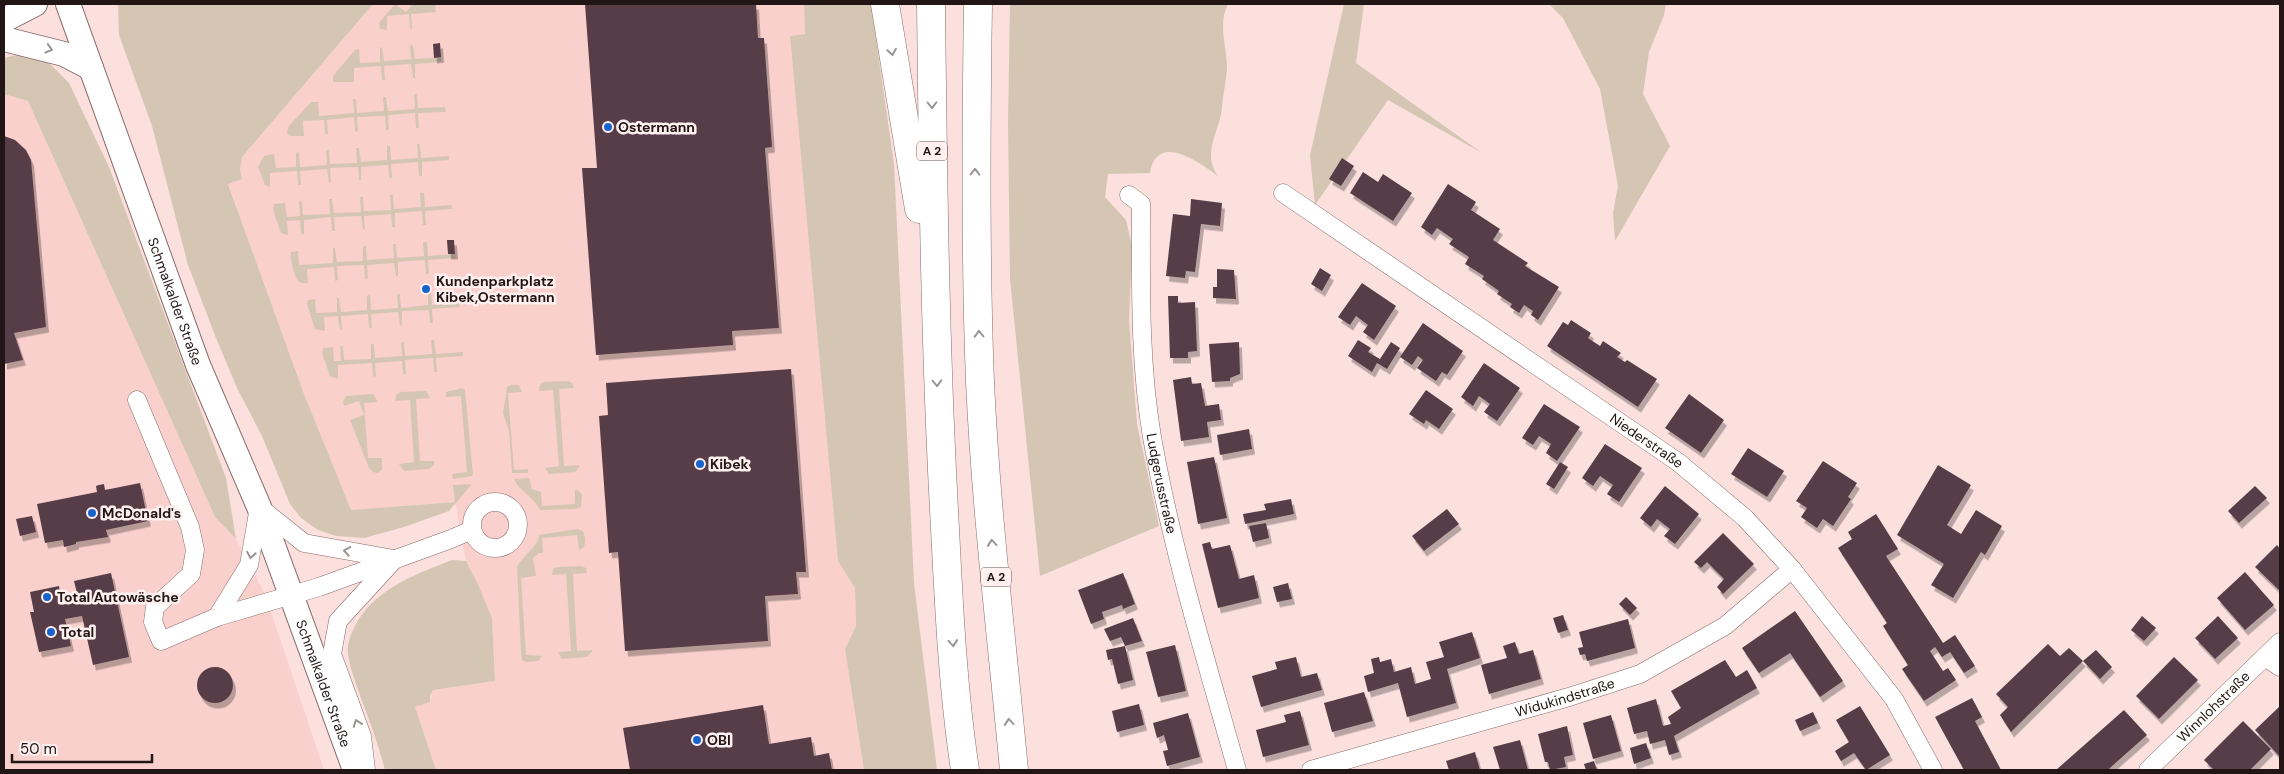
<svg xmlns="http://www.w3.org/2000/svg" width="2284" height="774" font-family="'DM Sans',sans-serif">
<defs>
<filter id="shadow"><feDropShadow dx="3" dy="5.5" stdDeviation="0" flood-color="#0004"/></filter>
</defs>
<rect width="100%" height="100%" fill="#fbe0de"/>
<!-- built -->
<g fill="#fad0cd">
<path d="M373,4H804L805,34L790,36L838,561L855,588L856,626L845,649L864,770H436L414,706L431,699L430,695L433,690L495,681L492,618L478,584L466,561L455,502L351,510L304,394L228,183L242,179L240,169L242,157Z"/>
<path d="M4,94L28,101L215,517L236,539L265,594L324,770H4Z"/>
</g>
<!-- green -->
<g fill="#d5c6b4">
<path d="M118,4H373L242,157L240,169L242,179L228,184L304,394L351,510L455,502L453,485L472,484L449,511L404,527L364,538L336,536L318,530L301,518L290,504L262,436L237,388L216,338L188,265L152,126L119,35Z"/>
<path d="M395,4L406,12L411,6L408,4H435L436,12L411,14L412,28L410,29L409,14L387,16V30L380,29L379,23Z"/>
<path d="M804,4H871L894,164L914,583L937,770H864L845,649L856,626L855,588L838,561L790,36L805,34Z"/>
<path d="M1010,4H1228C1218,23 1226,44 1227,65C1227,78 1223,93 1222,107C1220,132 1201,152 1218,176C1200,163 1157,131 1150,173L1108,174L1105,197L1126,220L1132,246L1129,320L1137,424L1159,526L1040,576L1010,279L1008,124Z"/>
<path d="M1344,4H1364L1356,63L1482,153L1388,100L1315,205L1310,155Z"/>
<path d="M1549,4H1666L1664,15L1649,52L1643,94L1670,146L1615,241L1613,213L1618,186L1600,89L1563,18Z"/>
<path d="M413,45L415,59L441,57V62L415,64V78H413L411,64L384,66L385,80H382L381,66L354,68V82H333V76L355,50L359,49L360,63L380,62V48L382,47L384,61L411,59L410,46Z"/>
<path d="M21,54L47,61L69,83L109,167L226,478L236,539L215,517L28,101L4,94V58Z"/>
<path d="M414,94H417L418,108L445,107L446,112L418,113L419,128H416L415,113L388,115L389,130H386L385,116L357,117L358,132L355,131L354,117L327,120L328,134H325L324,120L303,121L304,136H290L287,134L288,127L311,102H318L319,116L354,113L353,99H356L357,113L384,111L383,97H386L388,111L415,109Z"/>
<path d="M417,144H420L421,158L449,156V160L422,162V176H419L418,162L391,164L392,178H389L388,165L361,167V180H359L358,167L330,168L331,182L329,183L327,169L300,171L301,185H298L297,171L270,173V187L265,185L258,167L264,156L274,154L276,168L296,167V153L299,152L300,167L327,165L326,150H329L330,164L357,163L356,148H359L361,162L387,160V146H390L391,160L418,158Z"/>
<path d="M420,193H424L425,207L452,205V209L425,211L426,225H423L422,211L395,213V227H392L391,214L364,216L365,229L363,230L361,216L334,217L335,231H332L331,217L304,220V234H301L300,220L287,221L288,235L281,233L273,210L274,204L285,203L287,217L300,216L299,202L302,201L303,215L330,214L329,199H332L334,213L361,212L360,197H363L364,211L391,210L390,195H393L394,209L421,207Z"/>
<path d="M423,242H427L428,256L455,254L456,258L428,260L429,274H426L425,260L398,262V276H396L394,263L367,265L368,278L365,279L364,265L337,266L338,280L335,281L334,267L307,269L308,283C305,283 301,283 299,282C295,279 289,257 291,252L298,251L299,265L333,263V248H335L337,262L363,261V246H366L367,260L394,258L393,244H396L397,258L424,256Z"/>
<path d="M428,291H431L432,305L459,303L460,307L432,309L433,323H430L429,310L402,311V325L400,326L398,312L371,314L372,328H369L368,314L341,316L342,330H340L338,316L324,317L325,331L315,329L307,304L308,300L315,299L316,313L337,312V298H339L341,312L367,310V296L370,295L371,310L398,308L397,294H400L401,308L428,305Z"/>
<path d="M431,340H434L436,354L463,352V356L436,358L437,372H434L433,358L405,360L406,374H403L402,361L375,363L376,376L373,377L372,363L338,365V379L330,376L322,353L323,348L333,347L334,361H341L340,346H343L344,360L371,359V344H374L375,358L402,356L401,342H404L405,356L432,354Z"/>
<path d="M568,381L573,384L574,388L559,389L564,466L579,465V467L575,472L549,474L545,468L559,466L553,390L539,391L540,384L544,382Z"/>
<path d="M511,385H519L522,392L508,393L514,470L528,469V473H512L509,431L503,413L507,387Z"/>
<path d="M462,388L465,390L473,474L472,476L453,479L452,474L467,472L461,396L446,397V392Z"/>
<path d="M426,391L430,398L416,399L420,461H434V465L429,469L404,471L399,464L414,462L410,400L395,401L396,395L401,392Z"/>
<path d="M373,394L378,402L364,403L368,458H382V470L378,473L373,472L369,468L350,420L364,415L359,401L344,406L343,402L346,396Z"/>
<path d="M529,478L532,489L541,492L542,506L575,504V490H577L582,494L581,507L576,509L540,510C535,497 519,492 514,479Z"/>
<path d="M577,529L583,531C586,538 587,548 579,550L577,535L542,538L543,553H539L533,558L536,576L521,578L526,655L542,656L538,661L526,662L522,660L521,652L517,567C523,555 538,547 539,535Z"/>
<path d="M452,560L466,561L478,584L492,618L495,681L433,690L430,695V702L415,707L436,770H385C379,747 371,724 362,701C357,686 350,669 348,654C347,645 350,636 354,628C372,590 414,575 452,560Z"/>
<path d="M581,566L586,568L587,573L573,574L577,651L592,650V652L587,657L562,659L558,652L571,651L566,574L552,575L553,569L557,567Z"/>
</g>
<!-- building -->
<g fill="#573e46" filter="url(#shadow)">
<path d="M585,4H756L758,38H764L772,147L765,148L779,328L732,331L733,345L596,355L582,168H597Z"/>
<path d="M440,43L441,57L434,58L433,44Z"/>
<path d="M4,136L15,140L26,150L31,160L46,327L14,333L23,360L4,364Z"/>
<path d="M1342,158L1354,166L1341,186L1329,179Z"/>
<path d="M1363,172L1378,182L1383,174L1412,193L1393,221L1350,193Z"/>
<path d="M1448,184L1476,202L1471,210L1500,229L1493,240L1528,263L1525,266L1559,287L1538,320L1531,315L1533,311L1524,305L1519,313L1510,307L1512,304L1497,294L1499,291L1482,279L1484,276L1465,264L1469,257L1449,244L1453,239L1437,228L1432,235L1421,227Z"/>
<path d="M1191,199L1222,203L1220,226L1201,224L1195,272L1186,271L1185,278L1166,276L1173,214L1190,216Z"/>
<path d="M447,240H454L455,254H448Z"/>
<path d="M1320,268L1331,275L1322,291L1311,284Z"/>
<path d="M1217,269L1234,270L1236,299L1213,298V287H1217Z"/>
<path d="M1362,283L1396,306L1374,340L1363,332L1368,325L1356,316L1350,325L1338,317Z"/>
<path d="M1168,296H1178V303L1195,302L1197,351L1188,352V358H1170Z"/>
<path d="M1571,320L1591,333L1588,338L1600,346L1603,341L1621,353L1617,357L1625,362L1627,360L1657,379L1638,407L1547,346L1563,322L1568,325Z"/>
<path d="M1423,323L1463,351L1447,375L1442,372L1436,381L1417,368L1423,360L1418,356L1412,365L1400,357Z"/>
<path d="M1358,340L1371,348L1368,352L1380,359L1391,342L1400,348L1387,369L1377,363L1372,372L1348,356Z"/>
<path d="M1239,342L1240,374L1230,378V381L1212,382L1209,344Z"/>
<path d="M1484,363L1520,388L1497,421L1484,412L1490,404L1479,396L1473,406L1461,397Z"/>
<path d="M791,369L806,572H796L798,594L765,596L768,641L625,651L618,552L609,553L599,416L608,415L606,383Z"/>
<path d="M1191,377L1192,384L1201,383L1205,406L1219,404L1221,420L1207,422L1209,437L1181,441L1173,380Z"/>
<path d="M1426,390L1453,409L1439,429L1426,420L1424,424L1409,414Z"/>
<path d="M1689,394L1724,420L1701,453L1665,428Z"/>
<path d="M1544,404L1580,427L1557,461L1546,453L1551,444L1539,436L1533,445L1522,438Z"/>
<path d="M1249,429L1252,449L1220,455L1217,435Z"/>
<path d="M1605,444L1642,468L1619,502L1607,494L1613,485L1600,476L1593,486L1582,478Z"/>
<path d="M1748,448L1784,471L1767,497L1731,474Z"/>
<path d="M1214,457L1227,518L1198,524L1187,462Z"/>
<path d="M1823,461L1857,483L1848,497L1851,499L1833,526L1823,519L1817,528L1801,517L1807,508L1796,501Z"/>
<path d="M1560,462L1568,467L1554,489L1546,484Z"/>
<path d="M1938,465L1971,485L1947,525L1961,534L1976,510L2002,526L1985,555L1981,552L1953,598L1931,585L1944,564L1897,535Z"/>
<path d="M140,483L148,521L106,530L108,537L76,542V544L64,547L63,540L45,543L37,504L97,492L96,486L99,485L104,484L105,490Z"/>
<path d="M1665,486L1699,514L1675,544L1664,536L1670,529L1657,519L1651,527L1640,518Z"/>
<path d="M2255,486L2267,498L2239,523L2228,511Z"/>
<path d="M1291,499L1294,514L1245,524L1243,514L1266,510L1264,504Z"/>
<path d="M1447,509L1459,524L1424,551L1412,536Z"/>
<path d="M1876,514L1898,549L1886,556L1943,643L1955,635L1975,666L1964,673L1950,652L1942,657L1935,647L1930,651L1943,671L1948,668L1956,680L1924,701L1902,669L1908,665L1883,626L1887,623L1838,548L1852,539L1848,532Z"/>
<path d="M32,516L36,532L20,536L16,519Z"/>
<path d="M1266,523L1269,538L1253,542L1249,526Z"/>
<path d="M1723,533L1754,564L1723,594L1717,587L1724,579L1707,562L1701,568L1694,562Z"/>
<path d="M1210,542L1212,549L1230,545L1239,579L1254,575L1259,598L1218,608L1202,544Z"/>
<path d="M2277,545L2280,549V591L2255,567Z"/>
<path d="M2245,572L2274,605L2245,630L2217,598Z"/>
<path d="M111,573L129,657L93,665L82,616L65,619L71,646L39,652L30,612H34L30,592L59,586L62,605L79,601L74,581Z"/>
<path d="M1123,573L1135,604L1123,609L1122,605L1102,612L1104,619L1091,624L1078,590Z"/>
<path d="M1288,583L1292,599L1277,602L1273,587Z"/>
<path d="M1626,597L1637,608L1630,615L1619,604Z"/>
<path d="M1795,611L1843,681L1820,697L1790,653L1759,673L1742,648Z"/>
<path d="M1563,615L1568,630L1558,633L1553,618Z"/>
<path d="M2142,616L2156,628L2144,641L2131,630Z"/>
<path d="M2218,616L2238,638L2215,659L2195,638Z"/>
<path d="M1133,618L1142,641L1125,646L1133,680L1118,684L1112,659L1108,660L1106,650L1125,646L1121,637L1110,641L1104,629Z"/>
<path d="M1628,619L1635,648L1587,661L1585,654L1580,655L1578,648L1583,647L1579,632Z"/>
<path d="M1472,632L1480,658L1447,669L1456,703L1407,717L1398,683L1368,692L1364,676L1374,673L1371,659L1379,657L1380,662L1391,659L1394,672L1411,667L1415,684L1431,679L1426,662L1444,657L1439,642Z"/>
<path d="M1515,642L1519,654L1533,650L1541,679L1489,694L1481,665L1507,658L1503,646Z"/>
<path d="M2048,644L2060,656L2069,648L2083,661L2011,732L2000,715L2008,707L1996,694Z"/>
<path d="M1175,645L1186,691L1158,697L1146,652Z"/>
<path d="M2096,650L2112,667L2100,679L2083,661Z"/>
<path d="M1296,657L1301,677L1317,673L1322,690L1261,707L1252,676L1277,669L1275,662Z"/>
<path d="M2174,657L2198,680L2159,719L2136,696Z"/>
<path d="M1725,660L1736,677L1747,670L1757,688L1674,736L1679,752L1669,755L1665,740L1650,744L1647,731L1634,734L1627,708L1656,699L1663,726L1671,724L1668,717L1681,708L1671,691Z"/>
<circle cx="215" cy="685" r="18"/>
<path d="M1364,692L1373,721L1332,732L1324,703Z"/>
<path d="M1972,698L1982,717L1975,721L2001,770H1964L1935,717Z"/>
<path d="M1139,704L1144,725L1117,732L1112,711Z"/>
<path d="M763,705L769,744L811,737L814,756L829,753L832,770H630L623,728Z"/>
<path d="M1860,706L1890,755L1866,770L1854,753L1841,761L1835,751L1849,742L1836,720Z"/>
<path d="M2280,706V757L2255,730Z"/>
<path d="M2124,710L2147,735L2111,767L2108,770H2056Z"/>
<path d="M1300,711L1309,745L1263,757L1256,730L1286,722L1284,715Z"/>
<path d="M1813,712L1818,723L1800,731L1795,720Z"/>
<path d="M1188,713L1200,757L1167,766L1163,751L1168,750L1164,735L1157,738L1153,723Z"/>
<path d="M1611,715L1621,751L1593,759L1583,723Z"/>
<path d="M2243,721L2271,749L2250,770H2214L2204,760Z"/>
<path d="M1567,726L1573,755L1564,757L1566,767L1550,770L1548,762H1545L1538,734Z"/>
<path d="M1520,740L1528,770H1500L1493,747Z"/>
<path d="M1646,743L1651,758L1634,764L1630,748Z"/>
<path d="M1475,752L1480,770H1449L1446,761Z"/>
<path d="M1594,761L1597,770H1586L1584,764Z"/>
</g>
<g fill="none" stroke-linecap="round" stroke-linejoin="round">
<defs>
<g id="street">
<path id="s1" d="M1283,193L1678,462L1745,518L1792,569L1894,699L1933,770"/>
<path id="s2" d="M1129,195L1141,204C1141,282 1139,360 1152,437C1172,550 1206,660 1237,770"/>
<path d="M137,400L190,527L195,550L191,574L155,607L153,622L161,641L217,617L319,587L451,539L472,530"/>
<circle cx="495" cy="525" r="23"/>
<path d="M217,617L249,565L259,507L304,543L394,559"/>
<path d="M2265,657L2280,667"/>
<path d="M366,770L362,736L332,654L338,621L393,561"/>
<path id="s3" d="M1311,770L1569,697L1640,674L1725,626L1792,569"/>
<path id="s4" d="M2148,770L2280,642"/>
</g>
<g id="secondary">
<path id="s5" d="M68,4L198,365L259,507L355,770"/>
<path d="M4,20L35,4"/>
<path d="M4,39L64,54L91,68"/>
</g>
<g id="highway">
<path d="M885,4L919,209"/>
<path d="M931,4C933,179 935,353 945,528C949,609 953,691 965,770"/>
<path d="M978,4C976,130 975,256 980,382C986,512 1002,641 1014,770"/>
</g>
</defs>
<!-- street casing -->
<use href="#street" stroke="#886b69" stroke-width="19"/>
<!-- secondary casing -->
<use href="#secondary" stroke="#886b69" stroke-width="26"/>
<!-- highway casing -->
<use href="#highway" stroke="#886b69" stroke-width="29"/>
<!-- street -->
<use href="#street" stroke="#fff" stroke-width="18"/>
<!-- secondary -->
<use href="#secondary" stroke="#fff" stroke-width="24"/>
<!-- highway -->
<use href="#highway" stroke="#fff" stroke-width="28"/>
</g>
<!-- one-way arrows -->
<defs><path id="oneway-chevron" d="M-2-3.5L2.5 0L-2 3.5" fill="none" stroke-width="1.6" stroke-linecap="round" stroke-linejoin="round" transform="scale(1.25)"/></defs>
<g stroke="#9b9696">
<use href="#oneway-chevron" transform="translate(49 49) rotate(16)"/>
<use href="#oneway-chevron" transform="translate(892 52) rotate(81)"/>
<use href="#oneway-chevron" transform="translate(932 105) rotate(89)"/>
<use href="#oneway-chevron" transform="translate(975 172) rotate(-89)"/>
<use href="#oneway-chevron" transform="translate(979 334) rotate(-92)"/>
<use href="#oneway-chevron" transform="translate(937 383) rotate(88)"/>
<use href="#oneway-chevron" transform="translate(992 543) rotate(-95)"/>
<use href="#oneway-chevron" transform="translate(347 551) rotate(-170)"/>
<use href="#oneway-chevron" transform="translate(251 555) rotate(100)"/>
<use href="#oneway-chevron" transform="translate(953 643) rotate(85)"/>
<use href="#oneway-chevron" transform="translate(1009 722) rotate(-95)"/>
<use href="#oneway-chevron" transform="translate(357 723) rotate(-110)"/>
</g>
<!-- markers -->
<g fill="#1764ce" stroke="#fff1f0" stroke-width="2">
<circle cx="608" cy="127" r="5"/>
<circle cx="426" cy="289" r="5"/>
<circle cx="700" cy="464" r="5"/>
<circle cx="92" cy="513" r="5"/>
<circle cx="47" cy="597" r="5"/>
<circle cx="51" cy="632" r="5"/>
<circle cx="697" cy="740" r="5"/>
</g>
<g text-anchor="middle" stroke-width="5" stroke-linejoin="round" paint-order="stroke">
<!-- shield labels -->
<g fill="#fff1f0" stroke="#645757" stroke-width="1">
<rect x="917" y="141.5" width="30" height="19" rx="4"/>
<rect x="981" y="567.5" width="30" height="19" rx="4"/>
</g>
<g font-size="12" font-weight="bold" fill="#211515">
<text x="932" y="155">A 2</text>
<text x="996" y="581">A 2</text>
</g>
<!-- poi labels -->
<g font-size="14" font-weight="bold" fill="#211515" stroke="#fff1f0" text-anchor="start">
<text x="618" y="132">Ostermann</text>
<text x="436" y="286">Kundenparkplatz<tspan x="436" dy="16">Kibek,Ostermann</tspan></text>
<text x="710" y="469">Kibek</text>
<text x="102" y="518">McDonald's</text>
<text x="57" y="602">Total Autowäsche</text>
<text x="61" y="637">Total</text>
<text x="707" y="745">OBI</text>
</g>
<!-- street labels -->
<g font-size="14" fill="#211515" stroke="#fff1f0">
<text dy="5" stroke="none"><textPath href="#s5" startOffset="316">Schmalkalder Straße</textPath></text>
<text dy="5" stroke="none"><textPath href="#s1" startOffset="440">Niederstraße</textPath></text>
<text dy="5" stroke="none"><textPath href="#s2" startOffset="296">Ludgerusstraße</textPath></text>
<text dy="5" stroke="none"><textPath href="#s5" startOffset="726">Schmalkalder Straße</textPath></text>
<text dy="5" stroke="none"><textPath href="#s3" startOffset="264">Widukindstraße</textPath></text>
<text dy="5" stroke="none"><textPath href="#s4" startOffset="91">Winnlohstraße</textPath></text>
</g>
</g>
<!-- border -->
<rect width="2284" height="774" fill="none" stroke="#211515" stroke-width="10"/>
<!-- scale -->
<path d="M12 754v8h140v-8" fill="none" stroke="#211515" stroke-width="2.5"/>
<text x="20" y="754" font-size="15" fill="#211515" stroke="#fff1f0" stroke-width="4" paint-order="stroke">50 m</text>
</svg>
